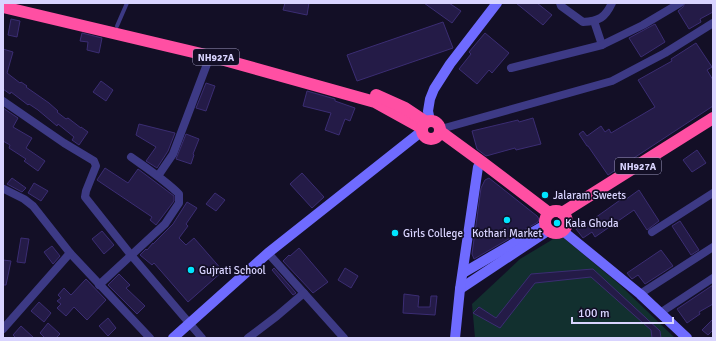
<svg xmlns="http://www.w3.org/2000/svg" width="716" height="341" font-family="Signika,sans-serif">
<rect width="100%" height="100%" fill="#130f26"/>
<!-- green -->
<path fill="#12302f" d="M560,235L619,284L675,338H475L472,304L520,259Z"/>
<!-- building -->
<g fill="#241b47" stroke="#3b2d73">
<path d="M285,3H309L307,15L283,10Z"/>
<path d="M424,3H449L461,11L452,23Z"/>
<path d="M516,3H537L552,15L543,25Z"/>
<path d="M685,3H711L713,6V12L700,19L701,22L689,29L678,11L683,7Z"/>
<path d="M11,19L20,21L17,37L8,35Z"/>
<path d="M443,22L453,48L357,81L347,55Z"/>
<path d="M655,24L665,42L641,57L629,38Z"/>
<path d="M82,33L102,38L99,53L87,50L88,42L80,41Z"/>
<path d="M485,33L509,53L492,73L489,70L477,84L459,69L471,54L469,52Z"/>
<path d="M696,43L712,67L707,70L713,80V106L608,175L588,146H587L579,134L583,131L587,136L601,126L605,132L609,129L611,133L655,107L638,80L672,61L671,59Z"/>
<path d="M3,49L13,52L7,73L20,83L21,82L27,86L26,87L49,103L58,111L57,112L66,119L68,118L81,128V127L88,132L79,145L72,140L74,137L58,124L57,126L38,110L29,104L28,105L11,92L10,94L3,89Z"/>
<path d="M101,81L113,90L106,101L93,92Z"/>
<path d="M206,83L215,86L206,111L196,108Z"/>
<path d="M307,91L335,99V101L355,108L350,121L345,119L339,135L325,130L331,113L303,106Z"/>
<path d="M3,108L18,118L13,127L32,138L26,148L45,161L38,171L24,161L26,159L9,148L10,145L3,141Z"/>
<path d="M533,118L541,144L516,150L515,148L486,156L477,149L472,131L518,120L519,122Z"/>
<path d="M139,124L175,133L168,151L157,168L146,161L156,147L136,135Z"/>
<path d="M186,134L199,139L193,154L194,155L191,164L176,159Z"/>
<path d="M697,150L706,163L692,172L683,160Z"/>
<path d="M105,168L128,183L138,169L174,196V201L156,225L150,220L152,217L97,180Z"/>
<path d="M302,173L324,197L312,208L290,184Z"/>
<path d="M12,178L26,188L22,192L7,184Z"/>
<path d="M489,178L537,216L539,219L538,222L474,259L472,254L481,188L485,180Z"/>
<path d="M34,183L48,191L41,201L28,193Z"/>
<path d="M639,190L659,221L647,230L634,210L595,237L592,232L583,238L576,229L584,224L585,225L623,198L625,200Z"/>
<path d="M215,193L225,200L216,211L206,204Z"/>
<path d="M187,202L197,208L186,224L188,226L179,238L186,245L194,238L223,271L188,302L154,263L152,265L140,255L146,249L147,250L153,243V244L173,224Z"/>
<path d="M680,221L699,250L691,255L672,226Z"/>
<path d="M102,231L114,245L104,254L92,239Z"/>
<path d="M21,238L29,239L25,263L17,262Z"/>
<path d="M52,246L60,256L53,264L44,252Z"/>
<path d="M299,248L328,282L313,293L283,261L289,255L290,256Z"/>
<path d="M661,250L673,266L645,284L638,275L632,279L631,278L627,273Z"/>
<path d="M3,260L11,261L6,285H3Z"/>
<path d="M274,268L296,293L293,295L272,270Z"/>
<path d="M345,268L358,276L351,288L338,280Z"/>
<path d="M593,269L660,331L661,338H652L651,330L591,277L535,283L500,328L473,313L479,307L496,318L531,274Z"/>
<path d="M119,274L130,285L126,288L145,306L137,314L108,285Z"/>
<path d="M86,279L106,300L87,320L74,307L66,316L57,308L61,304L57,301L61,298L58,295L64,288L71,295Z"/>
<path d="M713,285V304L699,312L700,314L687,323L677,309Z"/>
<path d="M404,294L419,296L418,307H430L431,296H437L435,315L403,313Z"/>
<path d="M39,302L51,313L44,322L31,311Z"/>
<path d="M108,318L116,328L108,336L99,326Z"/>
<path d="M713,319V330L708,335L702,330Z"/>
<path d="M48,323L60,334L56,338H45L40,333Z"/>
<path d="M21,326L34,338H16L13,335Z"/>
</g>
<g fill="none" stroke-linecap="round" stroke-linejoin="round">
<!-- lane -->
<path stroke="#3d3a85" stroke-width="4" d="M117,26L127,3"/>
<!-- street -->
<g stroke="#3d3a85" stroke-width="8">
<path d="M560,3L561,6L583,22C599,21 605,18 612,3"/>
<path d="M594,21L602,45"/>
<path d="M511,68L602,45L643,25L680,3"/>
<path d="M3,101L64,143L94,161L96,166L86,191L85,197L131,255L202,338"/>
<path d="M441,129L612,81L665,53L713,23"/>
<path d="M158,176L173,154L210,56"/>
<path d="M4,189L24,199L33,206L70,253L150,338"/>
<path d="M652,232L713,193"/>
<path d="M268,253L344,338"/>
<path d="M99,285L165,224L179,203V194C165,180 148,169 131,157"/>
<path d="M640,294L713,247"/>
<path d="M660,313L713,278"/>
<path d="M3,329L70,253"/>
<path d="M248,338L277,316L304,293"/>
</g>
<!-- secondary -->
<g stroke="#6f6bff" stroke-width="10">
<path d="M430,121L428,111L430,99L434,89L450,64L497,3"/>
<path d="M563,231L640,294L687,338"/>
<path d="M463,273L545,225"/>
<path d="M460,289L549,230"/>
<path d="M173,338L268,253L422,131"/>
<path d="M455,338L460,289L478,167"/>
</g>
<!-- highway -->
<g stroke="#ff4fa3" stroke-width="12">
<path d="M3,7L210,56L375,102L422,128"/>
<path d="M376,95L405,108L426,122"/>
<circle cx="431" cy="130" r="9"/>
<path d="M441,132L482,162L549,213"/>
<circle cx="556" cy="222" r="11"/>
<path d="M562,213L713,118"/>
</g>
</g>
<!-- markers -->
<g fill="#00e5ff" stroke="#130f26" stroke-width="1.5">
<circle cx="545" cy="195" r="4"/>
<circle cx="507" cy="220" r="4"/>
<circle cx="557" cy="223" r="4"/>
<circle cx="395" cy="233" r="4"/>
<circle cx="191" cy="270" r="4"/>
</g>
<g text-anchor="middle" stroke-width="3.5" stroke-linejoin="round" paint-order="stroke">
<!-- shield labels -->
<g fill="#130f26" stroke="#9e99be" stroke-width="1">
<rect x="193" y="49" width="46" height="16" rx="3"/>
<rect x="615" y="158" width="46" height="16" rx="3"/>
</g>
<g font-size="10" font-weight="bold" fill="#d9d4ff">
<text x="216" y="61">NH927A</text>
<text x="638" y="170">NH927A</text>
</g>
<!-- poi labels -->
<g font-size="11" fill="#d9d4ff" stroke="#130f26" text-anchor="start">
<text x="553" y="199">Jalaram Sweets</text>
<text x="565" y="227">Kala Ghoda</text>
<text x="403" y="237">Girls College</text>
<text x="507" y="237" text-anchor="middle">Kothari Market</text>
<text x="199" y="274">Gujrati School</text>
</g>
</g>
<!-- border -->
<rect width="716" height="341" fill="none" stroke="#d9d4ff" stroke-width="8"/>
<!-- scale -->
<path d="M572 317v6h101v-6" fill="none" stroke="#d9d4ff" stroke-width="2"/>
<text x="578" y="317" font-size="12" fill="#d9d4ff" stroke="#130f26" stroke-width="3" paint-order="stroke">100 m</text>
</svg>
